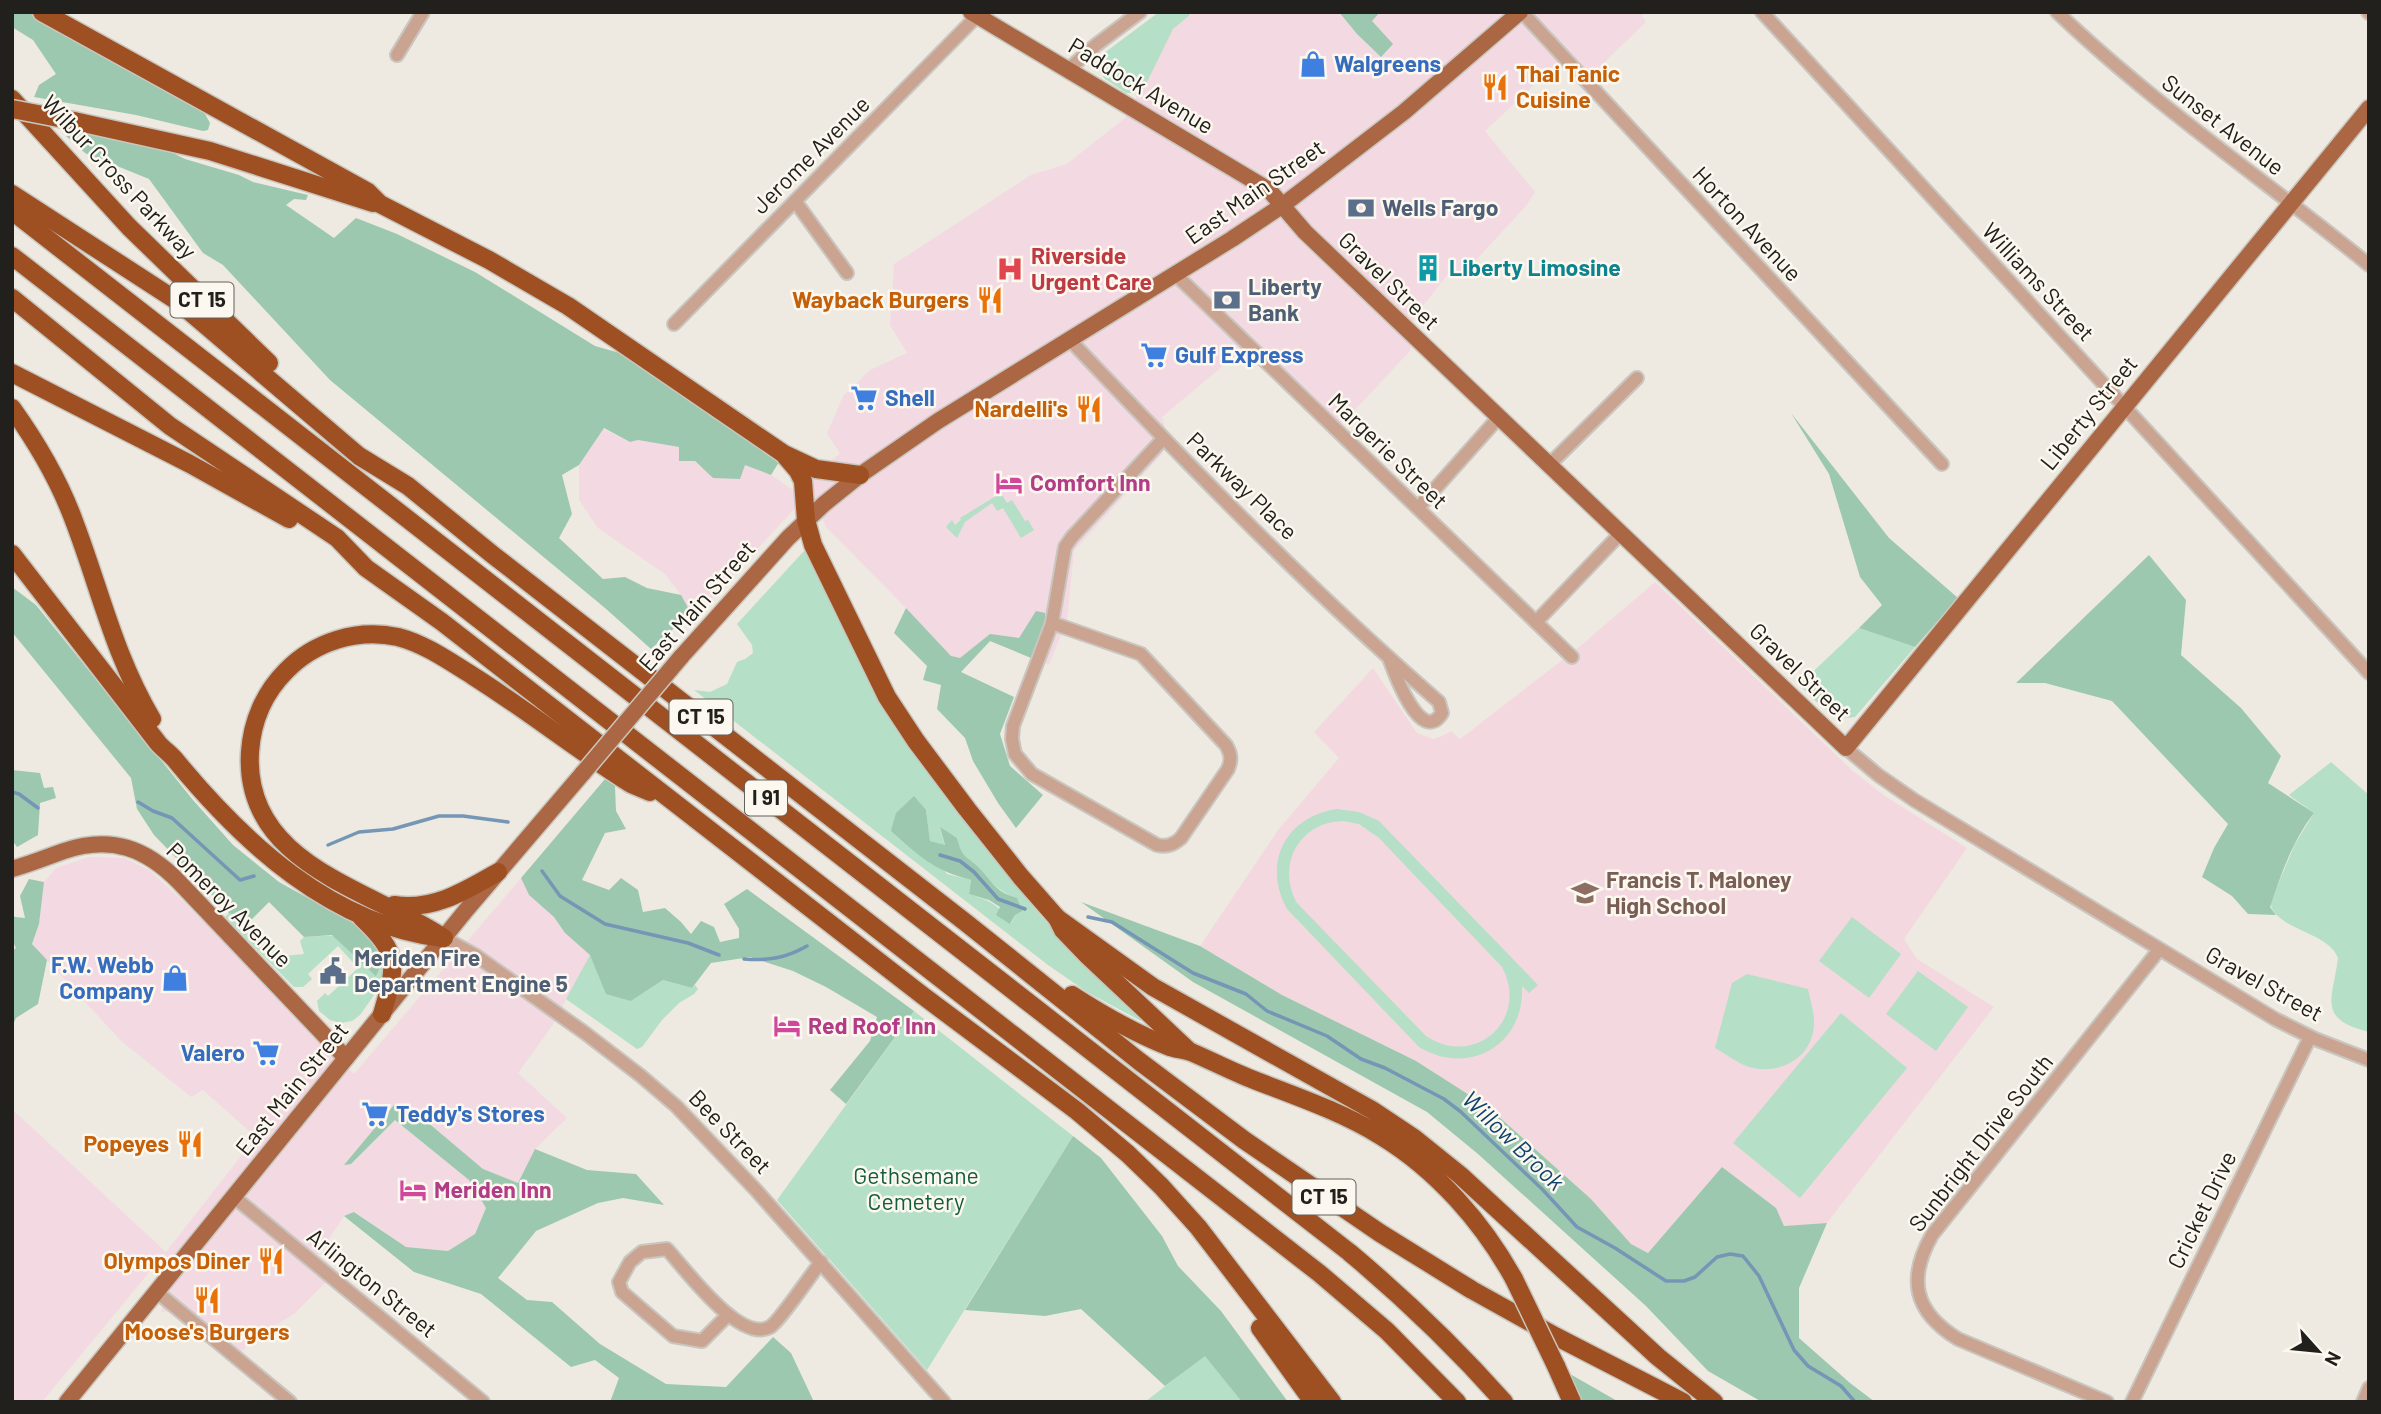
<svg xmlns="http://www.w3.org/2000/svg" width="2381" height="1414" font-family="Barlow,sans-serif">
<rect width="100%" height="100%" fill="#eeeae2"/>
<!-- commercial -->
<g fill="#f2d9e2">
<path d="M1194,12H1339L1357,34L1380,12H1646L1642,16L1646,22L1592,74L1558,62L1485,131L1535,192L1526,206L1463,274L1449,273L1414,317L1410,351L1340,426L1248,345L1162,417L1166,432L1162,454L1074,551L1067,620L1049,665L991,641L961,672L951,656L906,608L826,527L811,491L695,616L691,613L681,595L665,574L598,528L579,500V465L603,429L630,442L638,440L679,447L713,478L745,465L771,475L796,492L840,453L827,434L843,396L870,370L907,353L890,325L894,264L1031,175L1067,164L1125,118L1173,29Z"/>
<path d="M89,857L124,858L149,870L180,898L354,1074L521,878L529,895L554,917L565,933L590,955L552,1026L518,1073L567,1118L535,1149L518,1183L483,1169L419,1115L394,1105L351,1164L395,1120L469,1180L486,1208L475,1234L448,1251L406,1247L355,1212L344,1216L318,1255L337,1271L294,1314L266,1331H260L233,1362L171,1311L162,1312L165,1253L42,1402H12V1109L166,1252L256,1137L203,1090L191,1097L121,1041L32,944L39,924L44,882L56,868Z"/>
</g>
<!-- education -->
<path fill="#f3d9df" d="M1655,582L1853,771L1885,796L1967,848L1904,939L1917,959L1994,1007L1827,1223L1784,1226L1722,1167L1648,1253L1631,1244L1591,1199L1488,1107L1415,1061L1282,995L1200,946L1278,830L1339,758L1314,732L1373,668L1417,733L1433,739L1442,736L1451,731L1460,739L1579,647Z"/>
<!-- green -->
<g fill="#b5dfc6" fill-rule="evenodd">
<path d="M1159,12H1186L1190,15L1173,29L1144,88L1136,93H1126L1105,79L1096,67L1099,57Z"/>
<path d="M1001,493L1007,503L1012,500L1025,521L1028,520L1034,530L1021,538L1003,508L997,511L992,503L965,522L957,538L946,527L952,520L955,525L961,520L960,518Z"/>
<path d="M804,551L808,553L965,818L1040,915L1070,948L1142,1017L1141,1021L1087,992L1048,965L694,690L710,692L727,684L737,662L745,659L753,653L752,645L737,624ZM926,810L930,841L945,846L940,828L957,838C963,863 966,854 980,870C991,882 995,887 1010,896L1015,915L1011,924C998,904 991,901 969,894L971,880L947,874L896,813Z"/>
<path d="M1859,628L1915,647L1855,717C1832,722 1815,699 1799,685Z"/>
<path d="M2331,762L2369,795V1032C2316,1019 2333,999 2338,958C2328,931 2277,931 2270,903L2295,844L2314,813L2289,795Z"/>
<path d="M1337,809L1359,812L1379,821L1538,985L1529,993L1522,986C1525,1045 1469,1077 1419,1047L1287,909C1262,863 1285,817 1337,809ZM1343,821L1359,824L1379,838L1502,967C1530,1019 1475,1069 1426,1036L1297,903C1276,865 1299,822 1343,821Z"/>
<path d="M229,913L250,921L284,956L304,954L300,941L304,937C331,935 364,933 385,952L384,981L360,1015L352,1021L341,1023L330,1020L319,1011L317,1001L325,993L328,996L358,968L338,946L308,974L312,979L303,987H294L225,917Z"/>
<path d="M1852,917L1901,954L1869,998L1819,961Z"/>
<path d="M590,955L631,1001L663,980L692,988L695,985L698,989L694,994L679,1003L662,1020L642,1047L637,1049L566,999Z"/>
<path d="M1918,971L1968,1007L1936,1051L1886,1014Z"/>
<path d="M1747,974L1808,989C1810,999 1814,1011 1814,1021C1815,1057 1780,1076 1749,1067C1737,1063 1726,1054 1715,1048L1732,983Z"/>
<path d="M914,1011L1073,1136L927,1370L777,1200Z"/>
<path d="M1841,1013L1907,1068L1800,1198L1733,1143Z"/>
<path d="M1205,1355L1242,1402H1145Z"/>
</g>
<!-- forest -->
<g fill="#9cc8af">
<path d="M12,12H30L189,101L205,114L210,123L208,130L203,131L136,115L34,97L39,85L56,74L33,40L12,27Z"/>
<path d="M1339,12H1380L1372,21L1393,44L1381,57L1357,34Z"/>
<path d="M85,132L165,149L185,159L239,175L253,182L308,195L306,200L294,199L286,205L334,238L356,218L397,234L475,272L595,346L634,357L779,462L771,475L745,465L740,479L713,478L695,461H679V447L638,440L630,442L604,428L579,465L562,475L572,514L559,538L603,579L625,577L647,588L681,595L691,613L651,649L605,608L330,380L223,265L203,253L149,179L85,153L66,136Z"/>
<path d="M1791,413L1889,538L1958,598L1915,647L1859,628L1882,605L1860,577L1829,474Z"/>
<path d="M2149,555L2186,600L2181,655L2241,708L2281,756L2268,783L2314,813C2293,840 2281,874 2270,907L2276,915L2248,914L2232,896L2202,877L2214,848L2228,824L2112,701L2045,683H2016Z"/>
<path d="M12,587L36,605L193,800L233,845L279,882L360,927L375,942L381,965L376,976L332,935L304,937L269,902L250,921L229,913L154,835L137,809L131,778L12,632Z"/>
<path d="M906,608L951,656L960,658L990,634L1019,638L1036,611L1045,613V623L1031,658L990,641L961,672L1014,697L1000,734L1010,766L1043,795L1016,828L998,803L973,761L965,738L937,709L941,685L923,680L927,666L894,633Z"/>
<path d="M12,770L40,773L44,788L53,787L56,798L40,803L38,835L17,847L12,840Z"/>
<path d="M605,779L615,786L616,811L626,829L605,833L582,880L609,890L621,878L638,890L643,912L665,908L681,922L691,934L701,921L714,927L720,942L739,938V929L724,904L747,889L914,1011L846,1104L830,1090L870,1041L877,1017L826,987L793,971L750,957L711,963L692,988L663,980L631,1001L606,994L590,955L565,933L554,917L529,895L521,878Z"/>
<path d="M914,796L926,810L930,841L945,845L940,827L957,838C963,860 965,854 979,868C993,882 995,892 1017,898L1022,911L1015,915L1010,924L996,915L1000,907L989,900L969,894L971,880C933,870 919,856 891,831L896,813Z"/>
<path d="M29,879L44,882L39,924L32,944L47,960L38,1004L16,1018L12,1027V951L16,948L12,940V914L15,917L25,918L20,896Z"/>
<path d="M1081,902L1200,946L1282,995L1416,1061L1488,1107L1591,1199L1631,1244L1648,1253L1722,1167L1776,1208L1784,1226L1827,1223L1799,1288V1338L1850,1383L1875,1402H1762L1708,1371L1646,1306L1478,1154L1427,1112L1193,982Z"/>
<path d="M394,1105L419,1115L483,1169L518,1183L535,1149L587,1170L636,1174L664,1205L623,1198L598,1203L536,1231L498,1278L527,1300L552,1302L600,1344L666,1384L726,1387L773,1337L791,1353L814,1402H610L619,1378L595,1360L571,1367L481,1294L414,1272L344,1216L354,1212L406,1247L448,1251L475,1234L486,1208L469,1180L395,1120L351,1164L344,1165Z"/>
<path d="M1073,1136L1101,1158L1162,1236L1178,1266L1221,1311L1288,1402H1242L1205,1356L1165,1386L1081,1309L1045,1316L965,1310Z"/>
<path d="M1570,1374L1619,1402H1583Z"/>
</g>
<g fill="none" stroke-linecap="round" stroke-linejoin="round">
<!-- stream -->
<g stroke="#7596b5" stroke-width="3.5">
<path d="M12,792L19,794L38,808"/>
<path d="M138,802L153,811L172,818L240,880L254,876"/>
<path d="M328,845L359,832L393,829L439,816H463L508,822"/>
<path d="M940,855L960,861L974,872L998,899L1025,909"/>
<path d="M542,871L560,896L605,924L688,943L719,955"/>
<path d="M1088,917L1112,922L1193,973L1246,994L1267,1011L1327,1036L1361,1059L1385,1068L1444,1099L1461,1112L1542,1189L1577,1227L1615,1248L1666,1281H1684L1695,1277L1717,1257L1730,1254L1743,1256L1759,1276L1794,1350L1808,1366L1841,1386L1855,1402"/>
<path d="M744,959C768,961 786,958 807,946"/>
</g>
<defs>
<g id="minor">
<path d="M1522,12L1942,464"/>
<path d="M1762,12L2369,673"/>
<path d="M2057,12C2154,105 2265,180 2369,265"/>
<path d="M2368,12L2369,13"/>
<path d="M397,55L423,12"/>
<path d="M1069,69L1096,45L1140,12"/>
<path d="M795,201L847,273"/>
<path d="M1175,274L1572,657"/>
<path d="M674,324L977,16"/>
<path d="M1070,340C1188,465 1309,589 1439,702L1442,713C1421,747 1394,672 1389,658"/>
<path d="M1549,465L1637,378"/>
<path d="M1418,508L1499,417"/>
<path d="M1536,622L1621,533"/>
<path d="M1052,623L1141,654L1226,745C1231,754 1232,759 1228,769L1181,838C1173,845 1167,847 1157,845L1032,774L1015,754L1012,739L1013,726Z"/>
<path d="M1052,623L1065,547L1072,537L1163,439"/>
<path d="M1846,748L1878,775L1914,800L2275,1019L2315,1039L2369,1060"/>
<path d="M444,938L475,955L585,1033L641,1076L676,1106L755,1189L944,1402"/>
<path d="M234,1197L483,1402"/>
<path d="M157,1292L290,1402"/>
<path d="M728,1315L702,1341L673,1336L622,1292L619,1282L630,1262L642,1252L667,1249C685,1269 740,1344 770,1327C779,1322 812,1273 821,1262"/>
<path d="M2107,1402L1958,1339C1914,1312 1907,1279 1932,1235L2159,950"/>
<path d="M2132,1402L2310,1037"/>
<path d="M2363,1402L2369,1388"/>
</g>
<g id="major">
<path d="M971,12L1269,190L1305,232L1846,748L2369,108"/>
<path d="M681,657L788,538L824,504L860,475L938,421L1232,239L1283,205L1404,112L1520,12"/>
<path d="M12,869C30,864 47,857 64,851C111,835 146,848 179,882L346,1058"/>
<path d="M67,1402L467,909L583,773"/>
</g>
<g id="highway">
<path d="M42,12L368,192L380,204L489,260L568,306L784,454L816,469L860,475"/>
<path d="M12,99L129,227L269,363"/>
<path d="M74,121L210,151L373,203"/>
<path d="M12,194L177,301L359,456L408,486L493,555L965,922L1139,1061L1244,1140L1380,1233L1472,1290L1555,1336L1683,1402"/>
<path d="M12,211L1349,1252C1404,1298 1456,1348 1504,1402"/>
<path d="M12,256L1319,1273L1387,1331L1457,1402"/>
<path d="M12,298L170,426L337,538L366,568L442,622L922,995L1077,1111L1128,1154L1161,1186L1198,1227L1332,1402"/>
<path d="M12,373L190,464L289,519"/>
<path d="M12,408C37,443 59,480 74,521C100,589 114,655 152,719"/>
<path d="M786,457L798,471L803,481L806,520L813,545L887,697L916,741L967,809L1021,877L1057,918L1063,930L1088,956L1189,1051"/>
<path d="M12,554L158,743C164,750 172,755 177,762C244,843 332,925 442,938"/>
<path d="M394,905C433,911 465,891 498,872"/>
<path d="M362,918C401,955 396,966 382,1014"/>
<path d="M1057,918L1153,987L1372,1110L1414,1138L1460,1175L1658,1357L1714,1402"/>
<path d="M444,938C371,889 243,865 250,752C252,722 264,693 286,671C314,642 357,628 398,637C425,644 449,661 473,676C527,710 577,750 631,784L650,792"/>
<path d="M1072,995C1103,1015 1136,1034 1170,1047C1177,1049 1184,1050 1191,1052C1212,1061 1233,1072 1254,1080C1298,1097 1342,1112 1381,1136C1437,1170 1483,1223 1514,1279"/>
<path d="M1260,1328L1313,1402"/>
<path d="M1556,1366L1572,1402"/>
</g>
</defs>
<!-- minor casing -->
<use href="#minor" stroke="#c9c6bf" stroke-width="16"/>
<!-- major casing -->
<use href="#major" stroke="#c9c6bf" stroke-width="19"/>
<!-- highway casing -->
<use href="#highway" stroke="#c9c6bf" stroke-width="21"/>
<!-- minor -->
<use href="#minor" stroke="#cba491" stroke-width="12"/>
<!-- major -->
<use href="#major" stroke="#ab6743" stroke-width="16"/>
<!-- highway -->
<use href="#highway" stroke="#9e5022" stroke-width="18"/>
<defs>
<path id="major-bridge" d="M583,773L681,657"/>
<g id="highway-bridge">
<path d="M12,109L74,121"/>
<path d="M1514,1279L1556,1366"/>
</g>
</defs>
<!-- major-bridge casing -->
<use href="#major-bridge" stroke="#c9c6bf" stroke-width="19" stroke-linecap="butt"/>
<!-- highway-bridge casing -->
<use href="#highway-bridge" stroke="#c9c6bf" stroke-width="21" stroke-linecap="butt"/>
<!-- major-bridge -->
<use href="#major-bridge" stroke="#ab6743" stroke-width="16"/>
<!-- highway-bridge -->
<use href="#highway-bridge" stroke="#9e5022" stroke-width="18"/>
</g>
<!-- icons -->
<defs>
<symbol id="shop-bare" viewBox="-9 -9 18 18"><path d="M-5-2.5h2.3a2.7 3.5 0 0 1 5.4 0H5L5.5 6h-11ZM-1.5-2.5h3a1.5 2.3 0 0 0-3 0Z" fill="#3f7fe0" stroke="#fcf8ef" stroke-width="2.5" paint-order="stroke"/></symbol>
<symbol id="restaurant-bare" viewBox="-9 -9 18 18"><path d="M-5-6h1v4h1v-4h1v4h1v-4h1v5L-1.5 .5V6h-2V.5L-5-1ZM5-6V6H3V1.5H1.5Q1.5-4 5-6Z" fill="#e8710a" stroke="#fcf8ef" stroke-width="2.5" paint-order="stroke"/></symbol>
<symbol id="bank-bare" viewBox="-9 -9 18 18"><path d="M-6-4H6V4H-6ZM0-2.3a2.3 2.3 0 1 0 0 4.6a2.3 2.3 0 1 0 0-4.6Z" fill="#5c6f8a" stroke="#fcf8ef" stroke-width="2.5" paint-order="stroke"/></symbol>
<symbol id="building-bare" viewBox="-9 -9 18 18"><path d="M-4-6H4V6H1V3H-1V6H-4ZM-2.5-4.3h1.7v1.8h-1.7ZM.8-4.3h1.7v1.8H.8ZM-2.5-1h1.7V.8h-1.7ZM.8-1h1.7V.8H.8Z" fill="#0f9aa8" stroke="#fcf8ef" stroke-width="2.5" paint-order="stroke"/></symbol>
<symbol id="hospital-bare" viewBox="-9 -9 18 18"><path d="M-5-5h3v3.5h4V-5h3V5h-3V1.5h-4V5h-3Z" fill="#e0444e" stroke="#fcf8ef" stroke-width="2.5" paint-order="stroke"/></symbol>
<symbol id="supermarket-bare" viewBox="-9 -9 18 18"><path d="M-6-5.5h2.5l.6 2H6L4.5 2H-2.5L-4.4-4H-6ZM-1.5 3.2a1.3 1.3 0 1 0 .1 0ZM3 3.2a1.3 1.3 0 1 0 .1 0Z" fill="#3f7fe0" stroke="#fcf8ef" stroke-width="2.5" paint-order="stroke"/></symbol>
<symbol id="hotel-bare" viewBox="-9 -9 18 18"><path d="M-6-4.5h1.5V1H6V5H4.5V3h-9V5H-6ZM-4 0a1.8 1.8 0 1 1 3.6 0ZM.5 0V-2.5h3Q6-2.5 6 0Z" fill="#d1479c" stroke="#fcf8ef" stroke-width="2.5" paint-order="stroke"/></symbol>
<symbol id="school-bare" viewBox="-9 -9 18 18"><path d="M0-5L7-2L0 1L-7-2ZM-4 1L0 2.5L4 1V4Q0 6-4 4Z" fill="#8d6e63" stroke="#fcf8ef" stroke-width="2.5" paint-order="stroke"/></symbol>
<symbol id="civic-bare" viewBox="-9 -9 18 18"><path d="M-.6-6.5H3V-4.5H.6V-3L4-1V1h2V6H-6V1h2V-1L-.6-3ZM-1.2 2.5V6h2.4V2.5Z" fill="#5c6f8a" stroke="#fcf8ef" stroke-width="2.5" paint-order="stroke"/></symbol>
</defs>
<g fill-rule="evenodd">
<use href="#shop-bare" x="1294" y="45" width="38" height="38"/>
<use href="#restaurant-bare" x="1476" y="68" width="38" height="38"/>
<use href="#bank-bare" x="1342" y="189" width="38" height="38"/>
<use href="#building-bare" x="1409" y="249" width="38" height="38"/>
<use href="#hospital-bare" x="991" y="250" width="38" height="38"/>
<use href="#restaurant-bare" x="971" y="281" width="38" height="38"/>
<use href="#bank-bare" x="1208" y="281" width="38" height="38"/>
<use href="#supermarket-bare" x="1135" y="336" width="38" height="38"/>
<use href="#supermarket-bare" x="845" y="379" width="38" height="38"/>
<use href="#restaurant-bare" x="1070" y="390" width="38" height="38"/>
<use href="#hotel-bare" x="990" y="464" width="38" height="38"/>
<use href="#school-bare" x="1566" y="874" width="38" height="38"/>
<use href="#civic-bare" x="314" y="952" width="38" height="38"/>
<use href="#shop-bare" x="156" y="959" width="38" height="38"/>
<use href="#hotel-bare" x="768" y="1007" width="38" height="38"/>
<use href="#supermarket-bare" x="247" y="1034" width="38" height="38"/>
<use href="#supermarket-bare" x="356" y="1095" width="38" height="38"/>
<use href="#restaurant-bare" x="171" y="1125" width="38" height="38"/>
<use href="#hotel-bare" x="394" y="1171" width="38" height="38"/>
<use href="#restaurant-bare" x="252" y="1242" width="38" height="38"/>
<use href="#restaurant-bare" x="188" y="1281" width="38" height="38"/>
</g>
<g text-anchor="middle" stroke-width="5" stroke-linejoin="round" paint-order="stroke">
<!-- shield labels -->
<g fill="#fcf8ef" stroke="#63615c" stroke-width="2">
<rect x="170.5" y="282.5" width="63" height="35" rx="5"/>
<rect x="669.5" y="699.5" width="63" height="35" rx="5"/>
<rect x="745" y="780.5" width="42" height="35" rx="5"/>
<rect x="1292.5" y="1179.5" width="63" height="35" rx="5"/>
</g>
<g font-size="21" font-weight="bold" fill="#21201d">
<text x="202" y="307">CT 15</text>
<text x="701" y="724">CT 15</text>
<text x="766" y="805">I 91</text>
<text x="1324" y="1204">CT 15</text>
</g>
<!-- shop labels -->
<g font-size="23" font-weight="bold" fill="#366cbe" stroke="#fcf8ef" text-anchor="start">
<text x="1334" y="72">Walgreens</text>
<text x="1175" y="363">Gulf Express</text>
<text x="885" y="406">Shell</text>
<text x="154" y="973" text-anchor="end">F.W. Webb<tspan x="154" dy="26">Company</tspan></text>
<text x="245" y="1061" text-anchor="end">Valero</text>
<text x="396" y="1122">Teddy's Stores</text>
</g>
<!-- food labels -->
<g font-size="23" font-weight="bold" fill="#c56008" stroke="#fcf8ef" text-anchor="end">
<text x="1516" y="82" text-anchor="start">Thai Tanic<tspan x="1516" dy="26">Cuisine</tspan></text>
<text x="969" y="308">Wayback Burgers</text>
<text x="1068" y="417">Nardelli's</text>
<text x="169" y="1152">Popeyes</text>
<text x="250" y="1269">Olympos Diner</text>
<text x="207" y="1340" text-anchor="middle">Moose's Burgers</text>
</g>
<!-- street labels -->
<g font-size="23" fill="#21201d" stroke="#fcf8ef">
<text transform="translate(1141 86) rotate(31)" y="8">Paddock Avenue</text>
<text transform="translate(2223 125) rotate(38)" y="8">Sunset Avenue</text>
<text transform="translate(811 155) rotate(-45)" y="8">Jerome Avenue</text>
<text transform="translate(119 177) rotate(47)" y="8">Wilbur Cross Parkway</text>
<text transform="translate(1255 192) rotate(-35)" y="8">East Main Street</text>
<text transform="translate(1747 224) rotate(47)" y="8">Horton Avenue</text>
<text transform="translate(1389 281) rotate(44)" y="8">Gravel Street</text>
<text transform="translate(2038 282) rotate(47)" y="8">Williams Street</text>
<text transform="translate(2089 413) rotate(-51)" y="8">Liberty Street</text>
<text transform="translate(1388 451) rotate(44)" y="8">Margerie Street</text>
<text transform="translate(1242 486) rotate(44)" y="8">Parkway Place</text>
<text transform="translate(697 606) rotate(-49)" y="8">East Main Street</text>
<text transform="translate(1800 672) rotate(44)" y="8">Gravel Street</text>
<text transform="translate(229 905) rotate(45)" y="8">Pomeroy Avenue</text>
<text transform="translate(2264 984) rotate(29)" y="8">Gravel Street</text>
<text transform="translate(292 1089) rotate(-51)" y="8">East Main Street</text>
<text transform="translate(730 1132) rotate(46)" y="8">Bee Street</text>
<text transform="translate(1981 1143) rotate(-52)" y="8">Sunbright Drive South</text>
<text transform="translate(2202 1210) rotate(-64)" y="8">Cricket Drive</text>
<text transform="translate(372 1283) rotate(39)" y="8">Arlington Street</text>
</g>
<!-- service labels -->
<g font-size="23" font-weight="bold" fill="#4e5e75" stroke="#fcf8ef" text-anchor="start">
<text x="1382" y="216">Wells Fargo</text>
<text x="1248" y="295">Liberty<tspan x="1248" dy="26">Bank</tspan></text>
<text x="354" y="966">Meriden Fire<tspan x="354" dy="26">Department Engine 5</tspan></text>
</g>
<!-- health labels -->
<g font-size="23" font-weight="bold" fill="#be3a42" stroke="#fcf8ef" text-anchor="start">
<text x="1031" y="264">Riverside<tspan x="1031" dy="26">Urgent Care</tspan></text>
</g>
<!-- culture labels -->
<g font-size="23" font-weight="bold" fill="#0d838f" stroke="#fcf8ef" text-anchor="start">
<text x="1449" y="276">Liberty Limosine</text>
</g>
<!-- hotel labels -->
<g font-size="23" font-weight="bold" fill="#b23c85" stroke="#fcf8ef" text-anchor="start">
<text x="1030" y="491">Comfort Inn</text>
<text x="808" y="1034">Red Roof Inn</text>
<text x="434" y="1198">Meriden Inn</text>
</g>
<!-- education labels -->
<g font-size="23" font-weight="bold" fill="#785e54" stroke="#fcf8ef" text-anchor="start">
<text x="1606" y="888">Francis T. Maloney<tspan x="1606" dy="26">High School</tspan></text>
</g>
<!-- park labels -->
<g font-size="23" fill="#125d3c" stroke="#fcf8ef">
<text x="916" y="1184">Gethsemane<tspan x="916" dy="26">Cemetery</tspan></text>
</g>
<!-- water labels -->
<g font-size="24" font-style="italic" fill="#0f436d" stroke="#fcf8ef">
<text transform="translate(1513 1141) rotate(44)" y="8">Willow Brook</text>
</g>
</g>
<!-- border -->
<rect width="2381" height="1414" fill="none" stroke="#21201d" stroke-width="28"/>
<!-- north arrow -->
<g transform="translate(2318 1351) rotate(117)" stroke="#fcf8ef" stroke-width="5" paint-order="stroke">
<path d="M0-5L12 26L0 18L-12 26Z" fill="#21201d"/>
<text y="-10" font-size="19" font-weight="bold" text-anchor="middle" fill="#21201d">N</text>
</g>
</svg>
